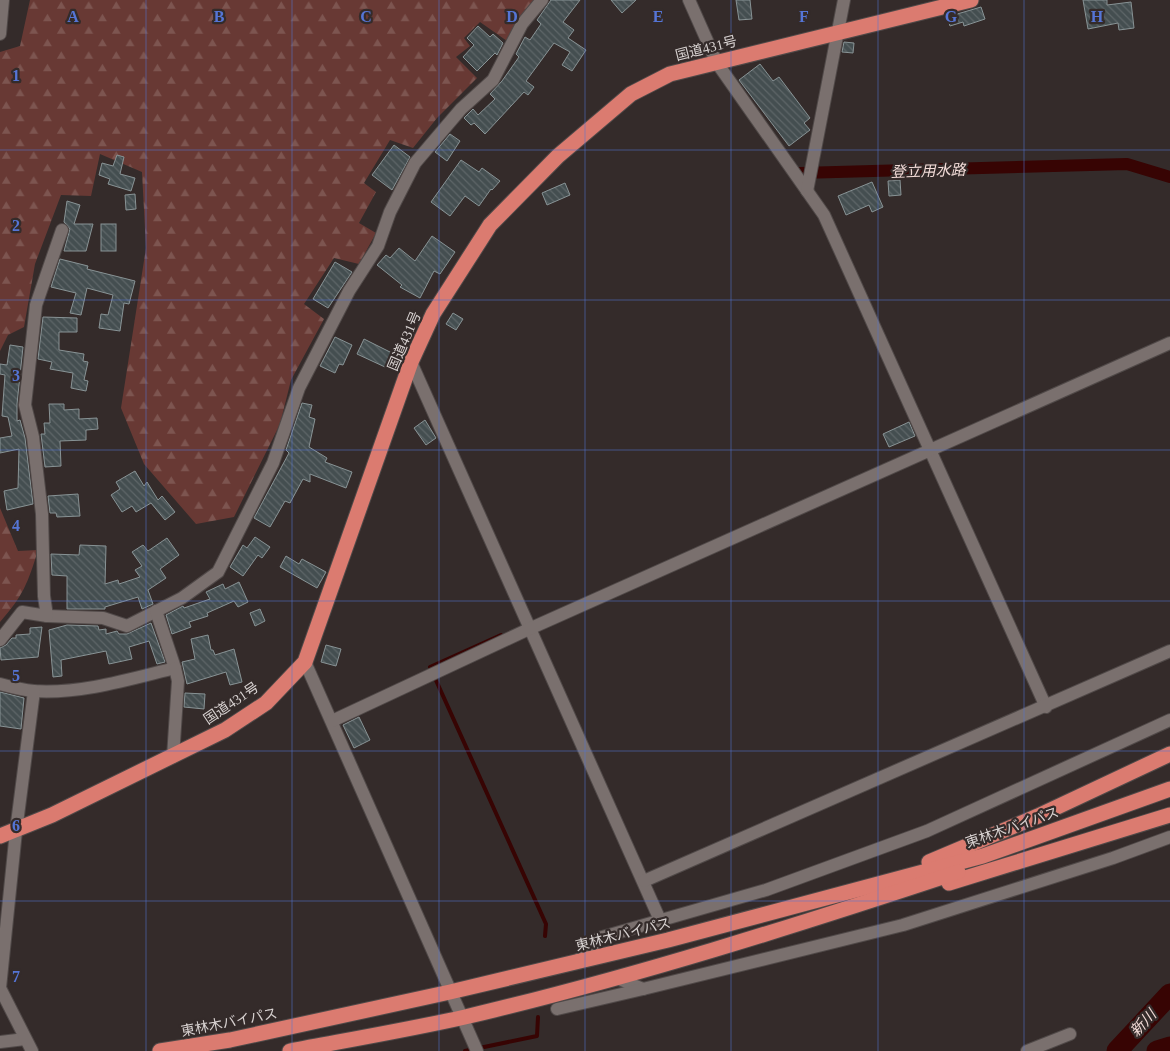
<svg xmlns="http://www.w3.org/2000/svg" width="1170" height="1051" font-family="'Times New Roman','Noto Sans JP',serif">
<defs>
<pattern id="forest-firs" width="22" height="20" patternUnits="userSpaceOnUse" patternTransform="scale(1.25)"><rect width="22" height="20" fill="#683934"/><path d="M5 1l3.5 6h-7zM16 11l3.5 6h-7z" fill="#7d5550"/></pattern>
<pattern id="building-back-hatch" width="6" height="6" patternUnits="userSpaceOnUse" patternTransform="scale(1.25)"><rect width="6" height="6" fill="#444e50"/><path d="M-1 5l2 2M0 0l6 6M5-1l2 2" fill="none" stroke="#5e6668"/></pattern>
</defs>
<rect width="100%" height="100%" fill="#342b2a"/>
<!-- forest -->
<g fill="url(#forest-firs)">
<path d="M30,0H534L507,41L480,22L464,38L470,46L456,57L477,78L437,118L413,148L390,140L364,183L376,192L359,223L376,233L359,264L334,258L304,304L324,319L291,380L280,424L234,517L196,524L144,464L121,408L146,248L142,172L100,154L91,196L61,195L35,264L24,327L8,335L0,351V52L20,46Z"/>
<path d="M0,508L18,551L38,550C28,583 23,596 0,622Z"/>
</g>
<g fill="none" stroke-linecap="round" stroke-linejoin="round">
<!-- stream -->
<g stroke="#370403" stroke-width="4">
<path d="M501,635L430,667L546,924L545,936"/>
<path d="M465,1051L537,1036L538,1017"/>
</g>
<!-- canal -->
<path stroke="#370403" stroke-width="12" d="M800,173L1127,164L1170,177"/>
<!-- river -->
<g stroke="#370403" stroke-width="21">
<path d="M1117,1051L1170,994"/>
<path d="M1157,1051L1170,1047"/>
</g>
</g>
<!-- building -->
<g fill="url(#building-back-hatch)" stroke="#889395">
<path d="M551,0H580L563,22L574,30L568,38L586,50L572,71L562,65L570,52L554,43L526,81L534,87L528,95L524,92L485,134L474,123L471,125L464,118L473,109L478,115L495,99L490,94L502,81L519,57L516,54L525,37L530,40L541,24L537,20Z"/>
<path d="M611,0H636L622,13Z"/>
<path d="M736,0H750L752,19L739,20Z"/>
<path d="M1083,0H1107V5L1131,2L1134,28L1119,30L1118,23L1088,29Z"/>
<path d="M981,7L985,19L964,26L963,22L950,26L947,17Z"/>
<path d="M478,26L490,37L493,34L503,43L497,55L495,53L477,71L463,57L474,45L467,38Z"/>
<path d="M844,42L854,43L853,53L842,52Z"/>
<path d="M760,64L773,81L779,77L810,118L804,123L810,130L789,146L739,80Z"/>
<path d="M450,134L460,141L447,161L435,152Z"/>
<path d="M394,145L410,157L392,190L372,175Z"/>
<path d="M117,155L124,157L120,174L135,178L131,191L108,184L110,179L99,175L102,163L113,166Z"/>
<path d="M461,160L479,172L482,168L500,181L492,190L491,189L479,206L465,196L450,216L431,202Z"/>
<path d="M900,180L901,195L889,196L888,181Z"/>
<path d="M872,182L883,207L872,212L869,205L846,215L838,196Z"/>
<path d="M565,183L570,195L547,205L542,193Z"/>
<path d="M135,194L136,209L126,210L125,195Z"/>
<path d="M67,201L80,205L74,224H93L86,251H64L70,229L64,222Z"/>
<rect x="101" y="224" width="15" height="27"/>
<path d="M432,236L455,252L440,274L434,271L420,298L400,287L402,285L377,265L386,255L390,258L399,248L415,261Z"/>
<path d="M60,259L88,266L87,269L135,281L129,304L124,303L120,331L99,328L101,314L108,315L113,295L87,288L81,315L70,313L76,293L51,287Z"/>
<path d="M335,262L352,272L328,308L313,299Z"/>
<path d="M453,313L463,319L456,330L446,324Z"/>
<path d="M43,317L77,318V332H59V350L84,354L83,361L88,362L84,380L88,381L86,391L71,388L73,373L50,369L52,362L38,359Z"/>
<path d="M335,337L352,345L343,365L339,364L335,373L320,366Z"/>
<path d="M364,339L392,353L385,367L357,354Z"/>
<path d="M10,345L23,347L17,404V421L20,420L25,438L33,504L7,510L4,491L18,488L19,449L0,453V438L12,436L8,417L2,416L5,375L0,374V364L7,365Z"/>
<path d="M302,403L312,405L309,417L315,419L309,447L327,458L325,462L352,472L346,488L310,474V482L303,479L290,503L285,501L270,527L254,518L289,453L286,450Z"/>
<path d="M49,404H64V410L79,409V419L97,418L98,429L86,430V440L60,441L61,466L45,467L41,434H45L44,423H50Z"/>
<path d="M425,420L436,438L426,445L414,428Z"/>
<path d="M909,422L915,436L889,447L883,434Z"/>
<path d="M135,471L144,486L147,482L158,500L162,496L175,512L165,520L151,503L136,512L132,506L122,512L111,495L120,489L116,482Z"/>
<path d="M78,494L80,516L57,517L56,513H50L48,496Z"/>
<path d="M255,537L270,547L262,558L258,555L243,576L230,567L243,545L247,548Z"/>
<path d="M167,538L179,555L160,569L166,578L148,590L153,604L142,609L138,597L105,607V609H67V576L52,575L51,554L79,555L80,545L106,546L105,584L118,580L119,584L140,577L135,570L142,566L132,552L143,545L148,551Z"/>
<path d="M286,556L299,564L302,559L326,572L317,588L280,567Z"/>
<path d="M239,582L248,602L238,607L234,601L207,613L208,616L189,622L191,627L172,634L166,615L183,606L184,608L210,599L206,592L223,584L225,589Z"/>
<path d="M260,609L265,621L255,626L250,613Z"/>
<path d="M151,623L165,662L157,664L149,641L129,647L132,659L109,664L106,651L61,660L62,676L53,677L49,630L67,625L98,626L99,630L106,629V634L117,631L119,634H127Z"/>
<path d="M42,627L38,657L1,660L0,648L6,645L12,638H16V635L30,634V628Z"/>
<path d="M208,635L211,650H213L215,655L234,649L242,682L230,685L226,672L187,684L182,662L195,659L191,639Z"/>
<path d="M326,645L341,649L336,666L321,662Z"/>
<path d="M0,692L24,698L21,729L0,726Z"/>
<path d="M185,693L205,694L204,709L184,707Z"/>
<path d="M359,717L370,740L354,748L343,725Z"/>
</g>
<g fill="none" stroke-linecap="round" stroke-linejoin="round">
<defs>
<g id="minor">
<path d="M689,0L717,63L824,215L1046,707"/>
<path d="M0,34L3,0"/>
<path d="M807,191L844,0"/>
<path d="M411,362L660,920"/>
<path d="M47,616L103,618L127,626L182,598L218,572L273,463L299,388L349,291L378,246L390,212L415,163L461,109L493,80L522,24L542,0"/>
<path d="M0,640L22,612L47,616L44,596L42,514L33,437L25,405L36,305L62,230"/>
<path d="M305,662L477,1051"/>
<path d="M0,684C11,687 23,690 34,691C82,694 130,679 175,668L156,611"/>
<path d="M332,721L529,629L1170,343"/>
<path d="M173,757L178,681L175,668"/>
<path d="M644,881L1170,651"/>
<path d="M576,962L587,953L599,938L766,890L927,831L1170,720"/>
<path d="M617,978L643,989L903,925L1113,858L1170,837"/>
<path d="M557,1009L643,989"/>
<path d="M0,1042L25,1039"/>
<path d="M32,1051L0,988L16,831L34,691"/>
<path d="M1027,1051L1070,1034"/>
</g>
<g id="highway">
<path d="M0,836L52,815L225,730L266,703L305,662L411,362L433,314L490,225L558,156L631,94L670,74L971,0"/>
<path d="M929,862L1038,816L1170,754"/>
<path d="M949,883L1170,815"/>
<path d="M160,1051L230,1040L450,992L668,940L983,856L1170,789"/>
<path d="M290,1051C348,1040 407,1030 465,1017C631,978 795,926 958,872"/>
</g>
</defs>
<!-- minor casing -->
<use href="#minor" stroke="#504948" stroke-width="14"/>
<!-- highway casing -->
<use href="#highway" stroke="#504948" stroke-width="17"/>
<!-- minor -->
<use href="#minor" stroke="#7a706e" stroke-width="12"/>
<!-- highway -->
<use href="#highway" stroke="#db7b70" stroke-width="15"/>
</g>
<!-- grid -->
<path fill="none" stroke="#5575d6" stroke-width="1" stroke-opacity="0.55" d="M146,0V1051M292,0V1051M439,0V1051M585,0V1051M731,0V1051M878,0V1051M1024,0V1051M0,150H1170M0,300H1170M0,450H1170M0,601H1170M0,751H1170M0,901H1170"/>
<g text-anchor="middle" stroke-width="4.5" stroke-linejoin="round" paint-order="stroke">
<!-- street labels -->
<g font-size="14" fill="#d7d1d0" stroke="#342b2a">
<text transform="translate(706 48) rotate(-14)" y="5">国道431号</text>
<text transform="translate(404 341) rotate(-67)" y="5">国道431号</text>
<text transform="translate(231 703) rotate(-34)" y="5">国道431号</text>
<text transform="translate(1012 827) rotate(-19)" y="5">東林木バイパス</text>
<text transform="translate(623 934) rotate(-14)" y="5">東林木バイパス</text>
<text transform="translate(229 1022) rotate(-11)" y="5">東林木バイパス</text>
</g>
<!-- water labels -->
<g font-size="15" font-style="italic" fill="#f2dbd7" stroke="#342b2a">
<text transform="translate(928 171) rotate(-2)" y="5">登立用水路</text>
<text transform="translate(1143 1023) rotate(-47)" y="5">新川</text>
</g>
</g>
<g font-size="16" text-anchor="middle" font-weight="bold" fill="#5575d6" stroke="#342b2a" stroke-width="4.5" stroke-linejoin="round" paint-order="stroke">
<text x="73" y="22">A</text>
<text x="219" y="22">B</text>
<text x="366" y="22">C</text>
<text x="512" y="22">D</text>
<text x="658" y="22">E</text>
<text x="804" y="22">F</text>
<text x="951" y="22">G</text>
<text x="1097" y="22">H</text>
<text x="16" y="81">1</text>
<text x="16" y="231">2</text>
<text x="16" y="381">3</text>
<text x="16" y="531">4</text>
<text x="16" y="681">5</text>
<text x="16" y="831">6</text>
<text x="16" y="982">7</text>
</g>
</svg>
